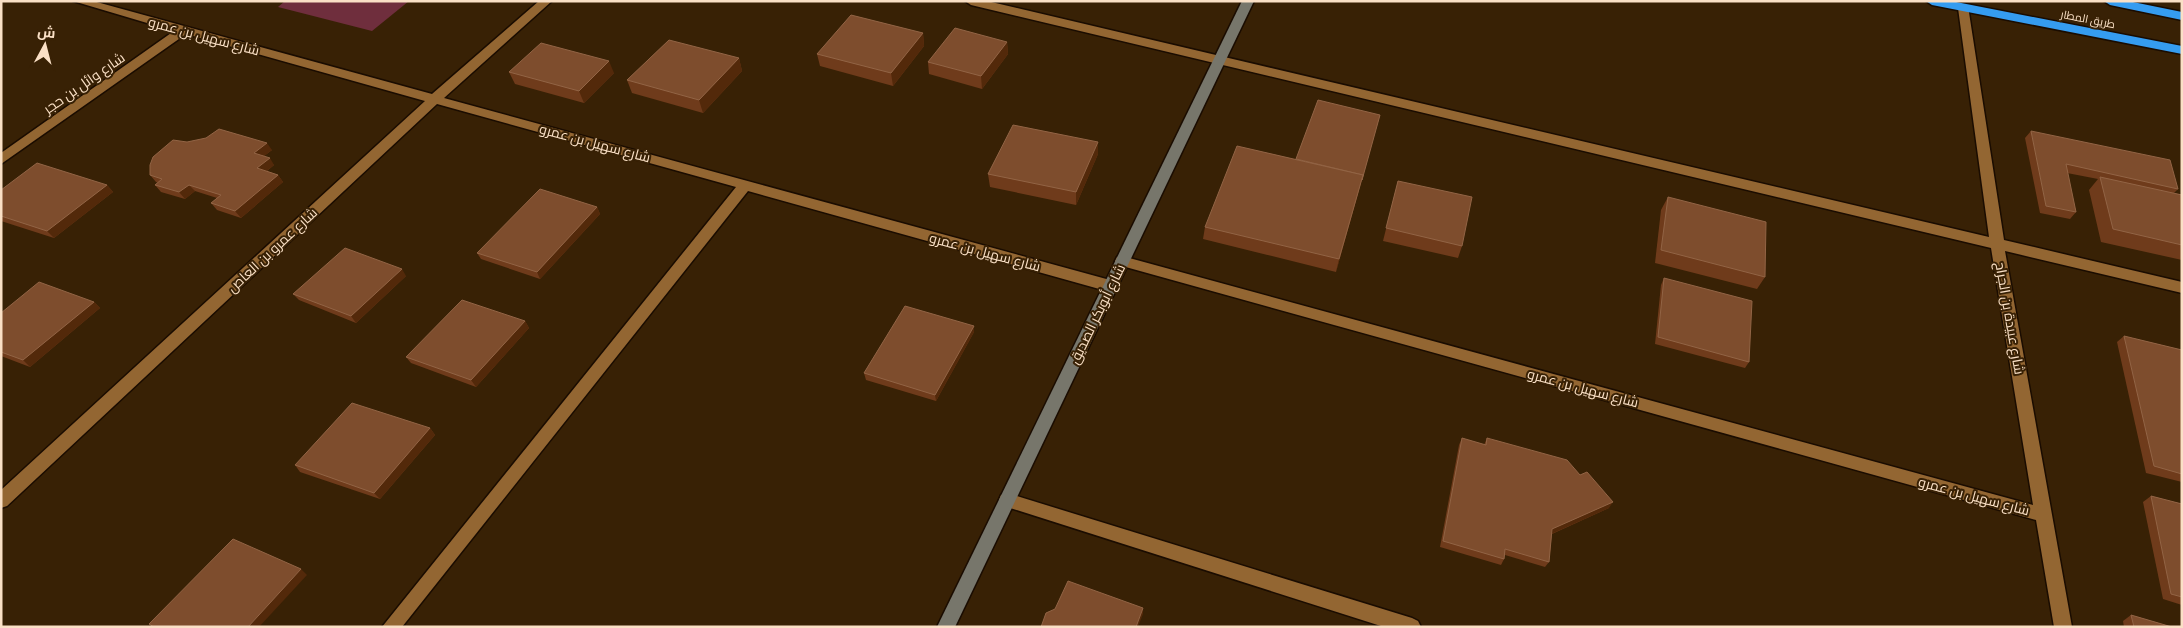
<svg xmlns="http://www.w3.org/2000/svg" width="2183" height="628" font-family="Signika,Cairo,sans-serif">
<rect width="100%" height="100%" fill="#382105"/>
<!-- green -->
<path fill="#6f2e3d" d="M285,1H409L372,31L278,7Z"/>
<g fill="none" stroke-linecap="round" stroke-linejoin="round">
<defs>
<g id="street">
<path d="M73,1H93L432,94L539,1H552L444,98L1110,280L1115,282L1117,286L1115,290L1110,292L748,191L402,627H382L736,187L437,104L7,506L1,508V490L425,101L186,34L1,164V153L174,31Z"/>
<path d="M965,1H987L1989,237L1958,8L1964,4L1968,6L2004,240L2182,282V293L2005,251L2072,627H2054L2036,520L1122,266L1117,265L1115,261L1117,257L1122,256L2033,505L1991,248L971,5Z"/>
<path d="M1007,493L1412,618L1418,621L1421,627H1384L1007,507L1001,505L999,500L1001,495Z"/>
</g>
<path id="secondary" d="M1242,1H1254L955,627H937Z"/>
<g id="highway">
<path d="M1926,1H1951L2182,46V54L1932,5Z"/>
<path d="M2104,1H2128L2182,12V20L2110,5Z"/>
</g>
</defs>
<!-- street casing -->
<use href="#street" stroke="#1a0c01" stroke-width="3"/>
<!-- secondary casing -->
<use href="#secondary" stroke="#1a0c01" stroke-width="3"/>
<!-- highway casing -->
<use href="#highway" stroke="#1a0c01" stroke-width="3"/>
<!-- street -->
<use href="#street" fill="#936632" fill-rule="evenodd"/>
<!-- secondary -->
<use href="#secondary" fill="#77766b" fill-rule="evenodd"/>
<!-- highway -->
<use href="#highway" fill="#359cf0" fill-rule="evenodd"/>
</g>
<!-- wall -->
<g fill="#6f3b1b">
<path d="M923,33L924,46L893,86L820,66L817,54Z"/>
<path d="M1007,42L1008,54L982,89L929,74L928,62Z"/>
<path d="M739,58L742,71L703,113L632,93L627,80Z"/>
<path d="M509,72L614,73L584,103L515,84Z"/>
<path d="M1380,115L1336,272L1203,239L1205,227Z"/>
<path d="M2031,131L2178,189L2174,193L2182,195V260L2101,242L2089,190L2098,179L2067,173L2076,212L2070,219L2040,213L2025,138Z"/>
<path d="M187,142L272,150L264,156L274,165L267,171L278,175L283,182L241,218L217,210L211,203L217,198L195,191L185,199L161,192L155,185L158,183L156,182L150,175Z"/>
<path d="M1098,154L1076,205L990,187L988,174Z"/>
<path d="M1398,181L1462,246L1458,258L1383,241Z"/>
<path d="M107,185L113,192L54,238L1,221V190Z"/>
<path d="M1668,197L1765,277L1757,289L1655,263L1661,210Z"/>
<path d="M597,207L600,214L540,279L481,259L477,253Z"/>
<path d="M406,276L356,323L299,300L293,294Z"/>
<path d="M1664,278L1749,362L1745,368L1655,344L1661,285Z"/>
<path d="M94,302L100,308L30,367L1,356V313Z"/>
<path d="M525,321L529,328L476,387L411,363L406,357Z"/>
<path d="M974,326V332L936,401L866,380L864,373Z"/>
<path d="M2124,336L2182,350V482L2146,473L2117,342Z"/>
<path d="M430,428L435,435L380,499L300,472L295,465Z"/>
<path d="M1462,438L1484,445L1487,438L1609,508L1552,534L1549,562L1545,567L1505,555L1504,559L1501,565L1440,547L1459,445Z"/>
<path d="M2151,496L2182,504V605L2163,599L2143,502Z"/>
<path d="M2131,615L2172,627H2124L2123,621Z"/>
</g>
<!-- shaded-wall -->
<g fill="#53290a">
<path d="M923,33L924,46L893,86L891,73Z"/>
<path d="M1007,42L1008,54L982,89L981,76Z"/>
<path d="M739,58L742,71L703,113L699,100Z"/>
<path d="M609,61L614,73L584,103L579,91Z"/>
<path d="M1380,115L1336,272L1339,259Z"/>
<path d="M1098,142V154L1076,205V192Z"/>
<path d="M267,143L272,150L259,160L254,153Z"/>
<path d="M270,158L274,165L262,175L257,168Z"/>
<path d="M278,175L283,182L241,218L235,211Z"/>
<path d="M107,185L113,192L54,238L47,231Z"/>
<path d="M189,185L195,191L185,199L179,192Z"/>
<path d="M597,207L600,214L540,279L537,272Z"/>
<path d="M402,269L406,276L356,323L351,316Z"/>
<path d="M94,302L100,308L30,367L23,360Z"/>
<path d="M525,321L529,328L476,387L471,380Z"/>
<path d="M974,326V332L936,401L935,395Z"/>
<path d="M430,428L435,435L380,499L374,493Z"/>
<path d="M1613,502L1609,508L1549,535L1552,529Z"/>
<path d="M301,569L307,575L259,627H248Z"/>
<path d="M1143,608V614L1138,627H1136Z"/>
</g>
<!-- building -->
<g fill="#7e4d2d" stroke="#926445">
<path d="M851,15L923,33L891,73L817,54Z"/>
<path d="M955,28L1007,42L981,76L928,62Z"/>
<path d="M669,40L739,58L699,100L627,80Z"/>
<path d="M541,43L609,61L579,91L509,72Z"/>
<path d="M1318,100L1380,115L1362,180L1363,175L1296,159Z"/>
<path d="M1013,125L1098,142L1076,192L988,174Z"/>
<path d="M219,129L267,143L254,153L270,158L257,168L278,175L235,211L211,203L221,195L189,185L179,192L155,185L162,179L150,175V165L153,157L173,140L187,142L206,138Z"/>
<path d="M2031,131L2170,160L2178,189L2066,164L2076,212L2046,206Z"/>
<path d="M1237,146L1363,175L1339,259L1205,227Z"/>
<path d="M37,163L107,185L47,231L1,216V190Z"/>
<path d="M2100,177L2182,195V245L2113,229Z"/>
<path d="M1398,181L1472,197L1462,246L1386,228Z"/>
<path d="M540,189L597,207L537,272L477,253Z"/>
<path d="M1668,197L1766,222L1765,277L1661,250Z"/>
<path d="M345,248L402,269L351,316L293,294Z"/>
<path d="M1664,278L1752,301L1749,362L1658,337Z"/>
<path d="M39,282L94,302L23,360L1,352V313Z"/>
<path d="M462,300L525,321L471,380L406,357Z"/>
<path d="M905,306L974,326L935,395L864,373Z"/>
<path d="M2124,336L2182,350V474L2154,466Z"/>
<path d="M352,403L430,428L374,493L295,465Z"/>
<path d="M1462,438L1486,445L1487,438L1567,460L1580,475L1587,472L1613,502L1552,529L1549,562L1505,549L1504,559L1443,541Z"/>
<path d="M2151,496L2182,504V597L2171,594Z"/>
<path d="M233,539L301,569L248,627H154L149,624Z"/>
<path d="M1068,581L1143,608L1136,627H1041L1046,613L1055,609Z"/>
<path d="M2131,615L2172,627H2134Z"/>
</g>
<g text-anchor="middle" stroke-width="4" stroke-linejoin="round" paint-order="stroke">
<!-- far-street labels -->
<g font-size="11" fill="#fae0c6" stroke="#382105">
<text transform="translate(2088 19) rotate(11)" y="4">طريق المطار</text>
</g>
<!-- street labels -->
<g font-size="14" fill="#fae0c6" stroke="#382105">
<text transform="translate(204 36) rotate(15)" y="5">شارع سهيل بن عمرو</text>
<text transform="translate(84 83) rotate(-35)" y="5">شارع وائل بن حجر</text>
<text transform="translate(595 143) rotate(15)" y="5">شارع سهيل بن عمرو</text>
<text transform="translate(272 250) rotate(-43)" y="5">شارع عمرو بن العاص</text>
<text transform="translate(985 252) rotate(15)" y="5">شارع سهيل بن عمرو</text>
<text transform="translate(1097 314) rotate(-64)" y="5">شارع أبوبكر الصديق</text>
<text transform="translate(2010 318) rotate(80)" y="5">شارع عبيدة بن الجراح</text>
<text transform="translate(1583 388) rotate(15)" y="5">شارع سهيل بن عمرو</text>
<text transform="translate(1974 496) rotate(15)" y="5">شارع سهيل بن عمرو</text>
</g>
</g>
<!-- border -->
<rect width="2183" height="628" fill="none" stroke="#fae0c6" stroke-width="5"/>
<!-- north arrow -->
<g transform="translate(45 45) rotate(7)" stroke="#382105" stroke-width="4" paint-order="stroke">
<path d="M0-4L9 19L0 12L-9 19Z" fill="#fae0c6"/>
<text y="-8" font-size="14" font-weight="bold" text-anchor="middle" fill="#fae0c6">ش</text>
</g>
</svg>
